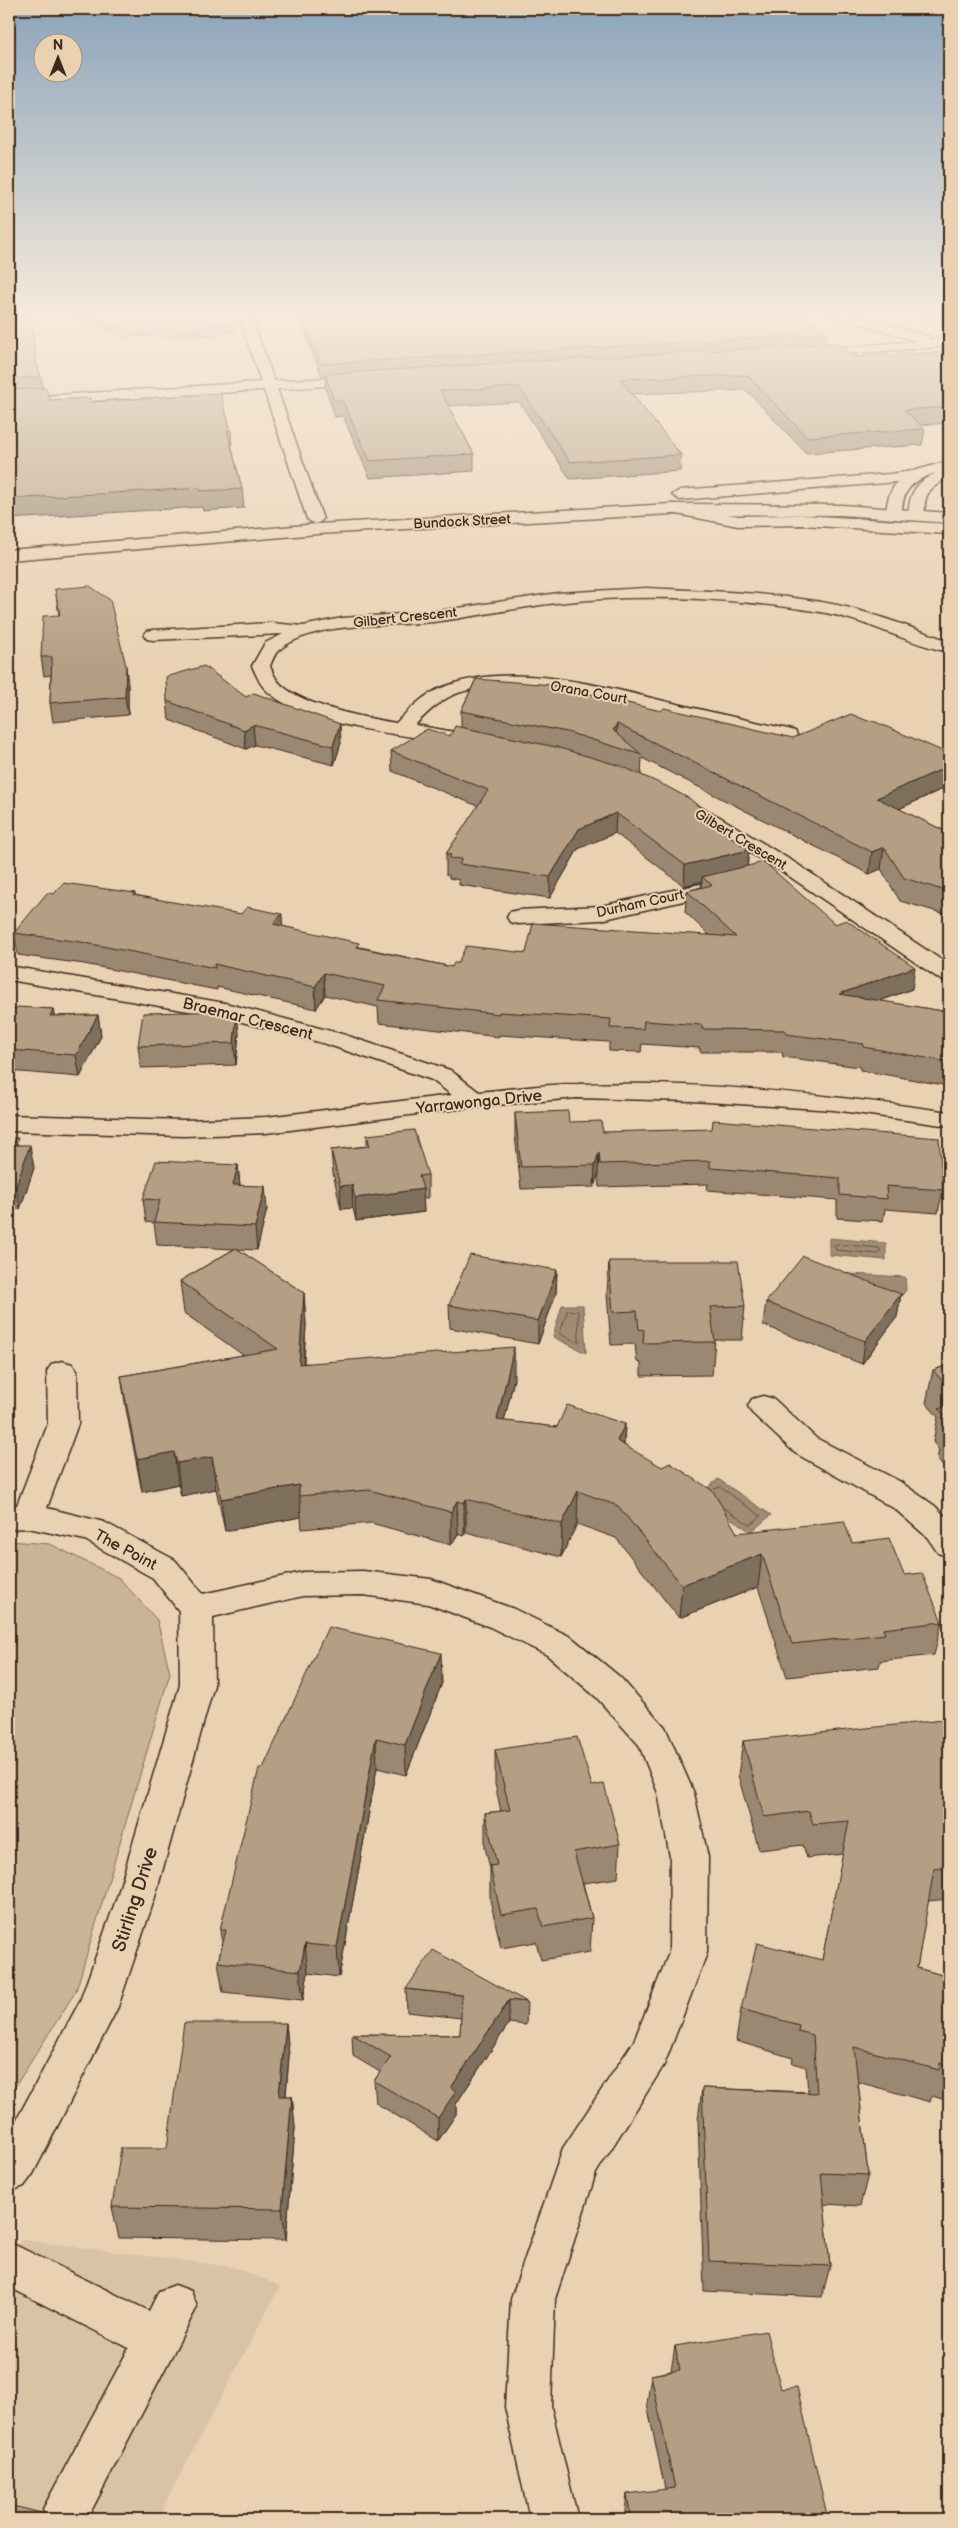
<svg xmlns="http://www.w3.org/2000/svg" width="958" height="2528" font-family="'Balsamiq Sans',sans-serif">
<rect width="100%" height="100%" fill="#ead1b2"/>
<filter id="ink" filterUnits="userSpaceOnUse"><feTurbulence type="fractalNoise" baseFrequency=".02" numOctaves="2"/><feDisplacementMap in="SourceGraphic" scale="10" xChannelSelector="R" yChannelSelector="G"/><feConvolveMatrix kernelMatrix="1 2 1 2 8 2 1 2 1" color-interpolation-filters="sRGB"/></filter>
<g filter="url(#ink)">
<!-- built -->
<g fill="#dac2a4">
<path d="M97,313H226L229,322L140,328Z"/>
<path d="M22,2240L234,2267L280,2286L167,2500L160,2519H9V2260Z"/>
</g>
<!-- green -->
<path fill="#cbb397" stroke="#836e5a" d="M9,1541L50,1544L119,1578L157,1620L170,1673L76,1991L9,2096Z"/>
<!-- water -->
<g fill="#a18b74" stroke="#786452">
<path d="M60,313H82L133,331L232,324L235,331L218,335L125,337Z"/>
<path d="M829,1238L886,1243V1260L829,1255Z"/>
<path d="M831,1273L905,1277L906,1290L896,1303Z"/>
<path d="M562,1305H583L586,1353L553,1337Z"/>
<path d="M718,1479L771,1515L751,1532L698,1496Z"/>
</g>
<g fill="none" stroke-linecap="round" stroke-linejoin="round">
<!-- shore -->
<g stroke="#645140" stroke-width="1">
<path d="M837,1244L879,1248L881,1252L878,1254L836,1250L834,1246Z"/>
<path d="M568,1310L578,1311L579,1343L560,1334Z"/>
<path d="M714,1489L720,1487L761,1516L750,1525L724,1508"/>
</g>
<defs>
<g id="minor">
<path d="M238,313H250L274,381L362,376L369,380L362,384L277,389L323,519L320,522L315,524L307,519L264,390L9,406V398L261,382Z"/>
<path d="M823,313H845L928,336L930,340L936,339L949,331V341L940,347L804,357L803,354L804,351L809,350L917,341Z"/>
<path d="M949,461V478C930,487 923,494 925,515L917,520L909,515C908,493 917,482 936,473C913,480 902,489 902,514L894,519L886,514C887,501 889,492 897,482L680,500L672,495L680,490L890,474L913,471Z"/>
<path d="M672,504L738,516L801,515L949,524V534L801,525L738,526L667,512L664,509Z"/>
<path d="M646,588C704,591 764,592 821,602C865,609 908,627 949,641V652C905,643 865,619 820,612C734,598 642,593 556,603C515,608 474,617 433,622C389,627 315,620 279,650C275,653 272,661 270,666C272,671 274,676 277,680C295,705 366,718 396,723C409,710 423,695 441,688C510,659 604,687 673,703C711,712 750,721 788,729L795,731L797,735L795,739L788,741C751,733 714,724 677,715C617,701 511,671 453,695C438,702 426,714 415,725L466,734L469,738L466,742L459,744C407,735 303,727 265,689C259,683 256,674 252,666L265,643L283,634L153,640L147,639L144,635L147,631L153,630L271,623L303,626L342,618L432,612L558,593Z"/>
<path d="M670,792L718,816L797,864L949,965V982L941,980L783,872L663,802L660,798L663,794Z"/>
<path d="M723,879L731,880L734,885L731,890L601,920L518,924L510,922L507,917L510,912L518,910L601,906Z"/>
<path d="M9,966L225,1003L342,1034L450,1070L479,1092C512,1089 545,1084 578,1084C702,1081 827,1094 949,1112V1126L834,1110L692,1101L577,1098L474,1107L266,1133L184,1136L9,1131V1115L184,1120L266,1117L452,1095L432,1080L326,1044L223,1017L9,980Z"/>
<path d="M62,1361L72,1364L77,1371L78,1424L47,1508L104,1522L175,1560L203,1594L303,1572L363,1571L431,1579L514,1609L571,1637L620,1677L665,1727L694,1793L708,1857L707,1953L664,2065L596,2173L555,2299L551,2407L578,2519H530L505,2407L511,2299L563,2148L634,2041L669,1953L670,1857L658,1793L639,1745L596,1697L547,1655L490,1627L428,1604L363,1595L303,1596L213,1617L214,1685L155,1897L118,2007L33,2174L24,2186L9,2192V2134L80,2001L117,1897L180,1685L179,1611L153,1578L85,1540L28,1528L9,1529V1505H17L48,1424L47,1371L52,1364Z"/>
<path d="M763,1396L774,1399L816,1438L899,1481L935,1506L949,1520V1557L938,1553L927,1537L895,1509L795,1453L752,1413L748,1406L752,1399Z"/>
<path d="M9,2242L149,2311L159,2291L175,2285L191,2291L197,2307L87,2519H47L43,2509L129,2348L9,2287Z"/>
</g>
<path id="major" d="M672,504L842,505L949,513V523L842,515L672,514L318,534L9,560V550L318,524Z"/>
</defs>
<!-- minor casing -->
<use href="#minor" stroke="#3b2a1e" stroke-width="3"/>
<!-- major casing -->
<use href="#major" stroke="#3b2a1e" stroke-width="3"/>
<!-- minor -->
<use href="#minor" fill="#ead1b2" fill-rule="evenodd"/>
<!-- major -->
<use href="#major" fill="#ead1b2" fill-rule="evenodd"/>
</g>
<!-- wall -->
<g fill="#9b8872" stroke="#3b2a1e">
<path d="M9,313H31L36,361L41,377L43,388L50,400L91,402L231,430L232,449L242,489L244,508L203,511L202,507L9,519Z"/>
<path d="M297,313H805L827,334L825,344L853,357L949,352V423L920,425L925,429L922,445L806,453L746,390L632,394L681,455L680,471L570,479L519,402L448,406L474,454V471L370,478L343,416L335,417L326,389L325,377H322Z"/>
<path d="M902,313H949V325Z"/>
<path d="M55,589L128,685V715L53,722L50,703L51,675L44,676L41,657L59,616Z"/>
<path d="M476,679L949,786L899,809L949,833V915L900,901L881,869L869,874L642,758L641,775L703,810L702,816L749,850L747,866L835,924L912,989L880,1001L949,1012V1086L860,1070V1067L783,1057L782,1052H700V1048L642,1044L641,1052L609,1051V1042L499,1035V1037L379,1023L378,1007L325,995L316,1009L217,987V990L84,964L18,955L14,933L54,894L135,893V895L282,926L360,947L452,967L458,963L526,953L709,935L685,912L687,891L701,887L702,881L684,886L615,833L578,849L550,898L459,885V880L449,878V875H446V854L478,806L392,771L391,751L450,736L461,727V711Z"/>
<path d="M246,697L341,743L334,765L255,745L246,749L169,720L167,701Z"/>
<path d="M9,1009H53L54,1016L98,1015L101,1036L80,1077L9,1071Z"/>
<path d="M239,1033L236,1065L141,1068L138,1046Z"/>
<path d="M515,1113L569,1122L603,1132L943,1190L938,1213L885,1209L883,1221L837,1218V1200L707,1190L708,1184L599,1187L598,1175L594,1187L521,1189L515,1135Z"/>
<path d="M367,1135L428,1175V1198H423L424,1212L356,1221L353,1208L341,1209L333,1173L331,1150L367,1146Z"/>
<path d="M9,1138L19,1145L34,1168L20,1209H9Z"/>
<path d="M238,1165L240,1185L267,1209L257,1250L237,1249L304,1293L306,1325L304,1363L514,1379L504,1421L557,1427L625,1424L624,1445L737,1533L852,1543L904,1575L942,1622L934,1655L880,1661L879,1667L787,1677L758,1587L679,1618L616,1538L577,1524L561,1557L466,1532L464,1536L458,1534L451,1545L371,1523L302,1529L301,1517L225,1531L216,1489L181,1496L178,1484L142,1492L126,1409L121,1376L243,1355L184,1313L180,1281L234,1249L157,1245L154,1223L146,1222L143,1199Z"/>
<path d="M609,1261L745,1306L742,1340H715L712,1375L641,1376V1363L637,1362L635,1344L611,1345L607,1294Z"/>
<path d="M557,1270L556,1293L538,1344L450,1328L449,1305Z"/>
<path d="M901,1294L897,1317L862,1364L763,1325L766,1302Z"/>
<path d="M949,1365V1474L937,1459L939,1450L933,1442L938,1417L926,1403L933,1370Z"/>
<path d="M442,1683L406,1775L377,1768L339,1977L308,1973L303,2000L223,1992L218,1962L222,1945L220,1930L263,1768Z"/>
<path d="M949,1737V1899L928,1901L917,1968L949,1977V2101L932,2096L930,2102L858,2082L868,2175L860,2206L824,2204L830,2266L822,2297L704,2291L698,2120L702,2088L808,2092L806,2067L792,2063L793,2058L736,2041L741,2009L822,1960L843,1854L807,1858L803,1845L759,1850L738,1775L743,1741Z"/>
<path d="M495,1750L592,1786L620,1844L618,1878L583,1883L592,1918L590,1952L541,1960L536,1942L501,1948L490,1899V1868L485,1847V1813L501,1811L495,1784Z"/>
<path d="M406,1989L527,2002L526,2025L509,2023L456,2104V2114L438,2141L376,2103L374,2081L380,2072L353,2056L352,2034L460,2035L461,2018L407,2012Z"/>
<path d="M286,2023L289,2056L286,2096H292L295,2128L286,2240L119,2238L112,2207Z"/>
<path d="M675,2346L781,2389L828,2519L665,2489L647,2404L651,2375L671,2371Z"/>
<path d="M627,2494L631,2519H624Z"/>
</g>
<!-- shaded-wall -->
<g fill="#7e6f5c" stroke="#3b2a1e">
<path d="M126,666L128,685V715L125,697Z"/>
<path d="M340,724L341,743L334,765L333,746Z"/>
<path d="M617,724L616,745L613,730Z"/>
<path d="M253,725L255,745L246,749L244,730Z"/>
<path d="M949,766V786L874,820L877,798Z"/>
<path d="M616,813L615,833L578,849L550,898V877L579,829Z"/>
<path d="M884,847L881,869L869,874L872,852Z"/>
<path d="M749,850L747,870L702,877V881L684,886L685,865Z"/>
<path d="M282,914L283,936L273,924Z"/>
<path d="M915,967L912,989L836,1017L839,994Z"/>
<path d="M324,973L325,995L316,1009L315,987Z"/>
<path d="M53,1009L57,1031L50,1016Z"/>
<path d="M237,1011L239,1033L236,1065L234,1043Z"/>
<path d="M98,1015L101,1036L80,1077L76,1055Z"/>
<path d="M30,1145L34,1168L20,1209L16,1186Z"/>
<path d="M599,1152L598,1175L594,1187L595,1165Z"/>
<path d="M238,1165L240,1187L233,1185Z"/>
<path d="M352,1185L353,1208L341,1209L340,1186Z"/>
<path d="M265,1186L267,1209L257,1250L255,1227Z"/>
<path d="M423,1189L424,1212L356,1221L355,1198Z"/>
<path d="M557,1270L556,1293L538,1344V1321Z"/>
<path d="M304,1293L306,1325L301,1396L299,1364Z"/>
<path d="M901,1294L897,1317L862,1364L865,1341Z"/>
<path d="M514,1347V1379L497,1452V1420Z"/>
<path d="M625,1424L623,1457L617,1441Z"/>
<path d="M174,1452L178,1484L142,1492L137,1459Z"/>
<path d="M212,1457L216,1489L181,1496L177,1463Z"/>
<path d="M299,1485L301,1517L225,1531L221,1499Z"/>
<path d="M578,1491L577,1524L561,1557L562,1524Z"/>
<path d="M466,1499V1532L464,1536V1503Z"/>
<path d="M457,1501L458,1534L451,1545V1512Z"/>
<path d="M762,1554L758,1587L679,1618L682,1585Z"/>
<path d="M441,1653L442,1683L406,1775L405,1745Z"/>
<path d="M376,1738L377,1768L339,1977L337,1947Z"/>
<path d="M305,1944L308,1973L303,2000L300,1971Z"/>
<path d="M509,2000V2023L456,2104V2114L438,2141V2118L451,2088Z"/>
<path d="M286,2023L289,2056L283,2128L279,2096Z"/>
<path d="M292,2096L295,2128L286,2240L282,2209Z"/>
</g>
<!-- building -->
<g fill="#b49e84" stroke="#3b2a1e">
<path d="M9,313H31L35,359L41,377L9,379Z"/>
<path d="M301,313H805L827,334L321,364Z"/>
<path d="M838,343L853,357L949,352V407L904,410L925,429L807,437L747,375L620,379L681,455L570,462L519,387L440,391L474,454L370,461L342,400L334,401L325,374Z"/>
<path d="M46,388L50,400L91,398V402L220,393L231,430H227L242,489L201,491L200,488L9,499V390Z"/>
<path d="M90,586L110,600L126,666L125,697L50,703L52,657H41L43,616L60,615L55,589Z"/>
<path d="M204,666L246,697L254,693L340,724L333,746L253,725L244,730L167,701L166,677Z"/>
<path d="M476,679L553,685L661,711L664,708L793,738L851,714L868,721L871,720L949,754V766L877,798L949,833V892L904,878L884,847L872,852L617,724L613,730L642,755L567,732L461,711Z"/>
<path d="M455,726L556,747L621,766L666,786L690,799L703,810L701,814L749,850L685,865L616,813L579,829L550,877L459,864L462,859L449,858L451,855L446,854L488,790L391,751L427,729L450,736Z"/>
<path d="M764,862L835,924L846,920L915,967L839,994L949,1012V1062L863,1047L864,1044L786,1034L785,1030L702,1029V1025L644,1021L643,1029L610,1028L611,1019L499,1012V1014L378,1000L385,986L324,973L315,987L214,964L215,968L81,942L14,933L47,893L54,894L63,883L135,893L133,895L241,914L247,907L282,914L273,924L359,943L357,947L452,967L454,963H458L466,946L526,953L533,923L736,937L687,891L712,885L702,877Z"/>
<path d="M17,1007L53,1009L50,1016L98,1015L76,1055L9,1050V1009H15Z"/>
<path d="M237,1011L234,1043L138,1046L143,1013Z"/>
<path d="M568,1111L569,1122L601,1121L603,1132L712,1129L713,1120L939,1138L943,1190L886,1186L887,1199L840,1195V1178L710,1168V1161L600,1164L599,1152L595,1165L521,1167L515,1113Z"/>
<path d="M414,1130L428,1175L419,1176L423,1189L355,1198L352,1185L340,1186L331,1150L370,1146L367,1135Z"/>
<path d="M9,1138H18L16,1145H30L16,1186H9Z"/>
<path d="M156,1161L238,1165L233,1185L265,1186L255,1227L154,1222L160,1200L143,1199Z"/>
<path d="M236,1248L304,1293L299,1364L514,1347L497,1420L557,1427L567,1405L625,1424L617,1441L662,1467L670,1463L713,1491L737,1533L844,1521L852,1543L889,1538L904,1575L922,1573L942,1622L883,1629L885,1634L792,1644L762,1554L682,1585L618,1506L578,1491L562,1524L466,1499L464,1503L457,1501L451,1512L369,1490L299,1496V1485L221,1499L212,1457L177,1463L174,1452L137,1459L121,1376L278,1349L180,1281Z"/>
<path d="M470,1255L557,1270L538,1321L449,1305Z"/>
<path d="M803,1256L901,1294L865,1341L766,1302Z"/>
<path d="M609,1261H738L745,1306L710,1307L715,1342L643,1343L644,1330L639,1329L637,1311L613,1312Z"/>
<path d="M949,1365V1389L933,1370Z"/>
<path d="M949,1405V1420L939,1409Z"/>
<path d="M949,1424V1432L944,1426Z"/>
<path d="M328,1627L441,1653L405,1745L376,1738L337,1947L305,1944L300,1971L218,1962L226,1930H220L259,1768H263Z"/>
<path d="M943,1720L949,1737V1867L934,1869L917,1968L949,1977V2066L940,2063L939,2070L854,2047L868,2175L821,2173L830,2266L709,2261L702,2088L817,2093L813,2035L798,2031L799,2025L741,2009L757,1943L822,1960L849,1821L813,1824L809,1811L764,1817L743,1741Z"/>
<path d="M577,1737L592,1786L604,1784L620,1844L574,1852L592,1918L543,1927L538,1909L501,1915L490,1866L497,1865L485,1813L510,1810L495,1750Z"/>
<path d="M433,1950L527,2002L509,2000L451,2088L456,2091L438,2118L374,2081L391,2057L352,2034L460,2035L462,1995L406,1989Z"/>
<path d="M184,2023H286L279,2096H292L282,2209L112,2207L121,2148H167Z"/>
<path d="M766,2331L781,2389L797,2387L828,2519H631L627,2494L675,2488L651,2375L680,2370L675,2346Z"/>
<path d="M9,2505L66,2519H9Z"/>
</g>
</g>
<!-- sky -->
<linearGradient id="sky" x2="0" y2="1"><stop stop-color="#8ba4ba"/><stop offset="0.47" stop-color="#f6eadc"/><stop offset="1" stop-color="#f6eadc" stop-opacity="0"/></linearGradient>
<rect width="958" height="667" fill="url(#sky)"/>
<g text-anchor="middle" stroke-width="4" stroke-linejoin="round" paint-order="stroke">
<!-- far-street labels -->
<g font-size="14" fill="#3b2a1e" stroke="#ead1b2">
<text transform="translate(462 521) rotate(-3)" y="5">Bundock Street</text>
<text transform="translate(405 617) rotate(-6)" y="5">Gilbert Crescent</text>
<text transform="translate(589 692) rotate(10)" y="5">Orana Court</text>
<text transform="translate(741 839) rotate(31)" y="5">Gilbert Crescent</text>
<text transform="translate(640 903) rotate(-12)" y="5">Durham Court</text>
</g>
<!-- street labels -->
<g font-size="16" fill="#3b2a1e" stroke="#ead1b2">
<text transform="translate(248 1018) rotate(14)" y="6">Braemar Crescent</text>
<text transform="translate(479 1101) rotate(-6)" y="6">Yarrawonga Drive</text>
<text transform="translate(126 1549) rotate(28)" y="6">The Point</text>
</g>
<!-- near-street labels -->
<g font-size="19" fill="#3b2a1e" stroke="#ead1b2">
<text transform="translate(134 1899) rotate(-72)" y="7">Stirling Drive</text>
</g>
</g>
<!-- margin -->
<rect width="958" height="2528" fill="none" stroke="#ead1b2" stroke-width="30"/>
<rect x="15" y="15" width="928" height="2498" fill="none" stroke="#3b2a1e" stroke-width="2" filter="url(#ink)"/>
<!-- north arrow -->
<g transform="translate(58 58)"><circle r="24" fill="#ead1b2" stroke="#a48e77"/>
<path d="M0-4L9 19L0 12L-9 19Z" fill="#3b2a1e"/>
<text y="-8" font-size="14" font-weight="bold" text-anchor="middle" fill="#3b2a1e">N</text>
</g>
</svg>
